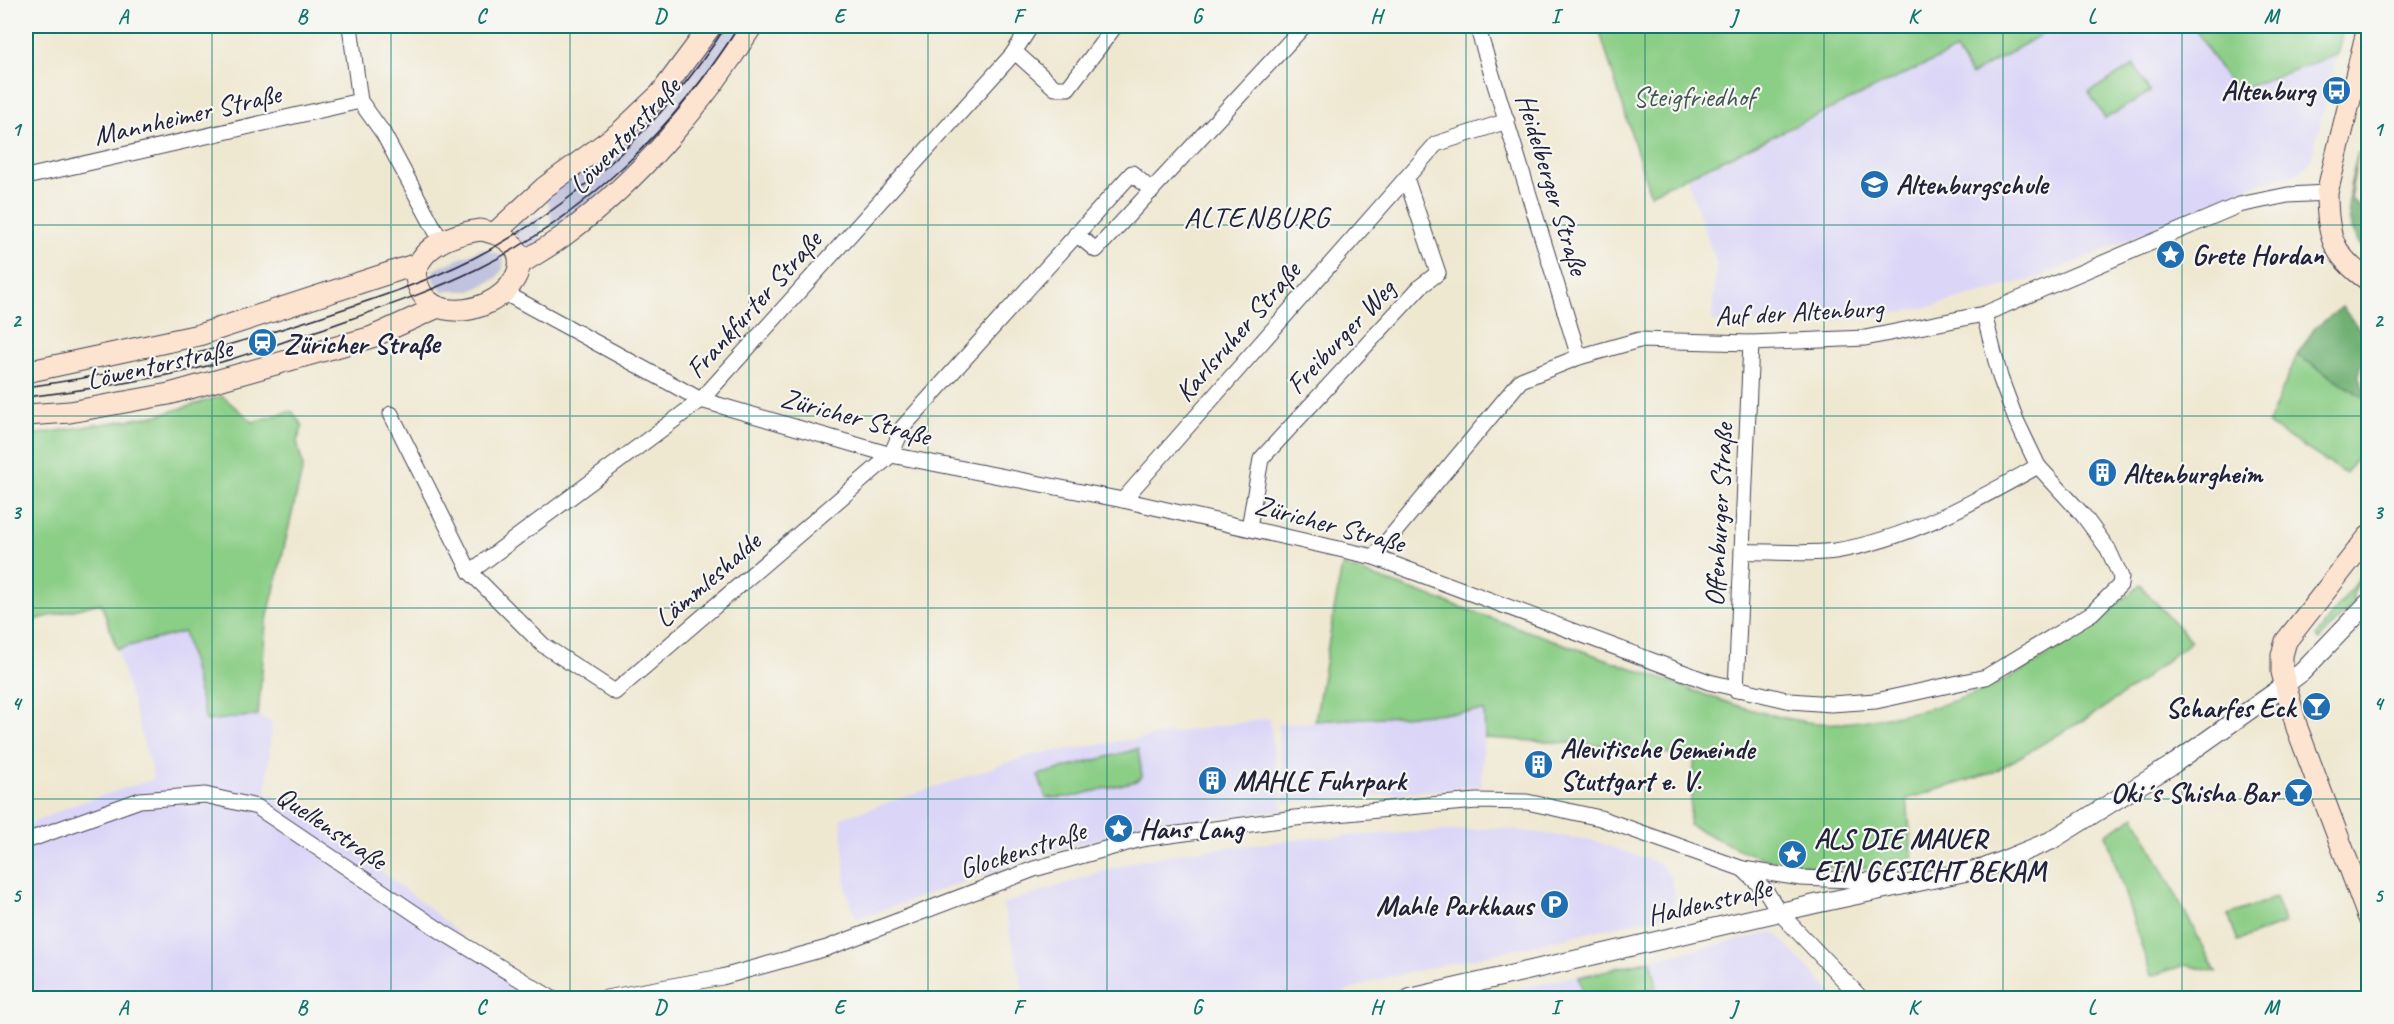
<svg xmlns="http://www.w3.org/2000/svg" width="2394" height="1024" font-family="Caveat,sans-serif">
<rect width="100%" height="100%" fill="#f6f6f2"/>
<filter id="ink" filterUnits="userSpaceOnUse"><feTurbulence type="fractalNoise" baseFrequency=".0167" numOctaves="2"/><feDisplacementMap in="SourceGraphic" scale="12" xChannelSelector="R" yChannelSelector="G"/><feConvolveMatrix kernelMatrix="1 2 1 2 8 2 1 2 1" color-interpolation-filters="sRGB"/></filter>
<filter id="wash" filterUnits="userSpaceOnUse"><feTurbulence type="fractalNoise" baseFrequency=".008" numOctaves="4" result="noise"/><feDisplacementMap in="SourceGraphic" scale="24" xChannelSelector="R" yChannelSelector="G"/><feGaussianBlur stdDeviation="1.35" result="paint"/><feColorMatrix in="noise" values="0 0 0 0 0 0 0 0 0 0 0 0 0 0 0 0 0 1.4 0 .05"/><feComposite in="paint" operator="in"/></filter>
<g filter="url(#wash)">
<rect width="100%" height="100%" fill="#efe8d1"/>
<!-- built -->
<g fill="#dbd6f7">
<path d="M2056,26H2193L2234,91L2337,55L2312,158L2304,169L2293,175L2256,184L2043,276L1938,305L1872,317L1800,323L1712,322L1716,263L1687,178L1957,50L1970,74Z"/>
<path d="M184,632L206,721L258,715L272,723L266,793L327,830L432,910L531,998H26V826L67,807L154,779L117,649Z"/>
<path d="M1485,711L1481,786L1285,803L1278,724Z"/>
<path d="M1269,718L1283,810L1153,826L1062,848L856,919L846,888L841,818L1031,755Z"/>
<path d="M1500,828L1591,840L1659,863L1671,877L1675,896L1671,914L1376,980L1342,993L1316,998H1025L1003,904L1133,862L1186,852L1313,838Z"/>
<path d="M1774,932L1834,995L1831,998H1477Z"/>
</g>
<!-- industrial -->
<g fill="#c1c2dd">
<path d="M721,26H744L656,142L566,225L563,222L552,229L549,204L545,199Z"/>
<path d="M539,215L541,241L526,251L512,231L521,220L526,223Z"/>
<path d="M481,249L498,253L504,259L503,268L497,278L471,291H442L433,279V270Z"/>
</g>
<!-- green -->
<g fill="#8bce86" stroke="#567860" stroke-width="1.5">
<path d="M1598,26H2056L1971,75L1956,50L1650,194Z"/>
<path d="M2193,26H2344L2337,55L2234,91Z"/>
<path d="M2134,65L2150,92L2105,119L2089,92Z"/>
<path d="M2297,355L2368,400V439L2346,474L2268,424Z"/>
<path d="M222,396L253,422L292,411L303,426L297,441L303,467L266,624L258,715L206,721L184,632L117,649L101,603L26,622V436L159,415Z"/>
<path d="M1342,565C1435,598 1528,631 1620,664C1681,685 1742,712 1806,722C1833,726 1861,721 1887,717C1994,700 2060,653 2140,585L2191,641L2131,689L2094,714L1992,773L1907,799L1913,864C1867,869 1821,870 1775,861C1745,855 1717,838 1689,825L1695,757L1600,745L1485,738L1484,711L1315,721Z"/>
<path d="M2368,566V574L2353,593V604L2319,640L2317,636L2320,631Z"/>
<path d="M1138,749L1142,776L1136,781L1070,797L1046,798L1038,775Z"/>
<path d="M2135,816L2216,972L2185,965L2151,976L2106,834Z"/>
<path d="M2275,898L2285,923L2238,941L2228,915Z"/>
<path d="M1651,960L1657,987L1614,996V998H1584L1579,977Z"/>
</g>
<!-- forest -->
<g fill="#70b173" stroke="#496a57" stroke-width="1.5">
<path d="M2358,152L2350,198L2368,216V255C2338,223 2349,190 2358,152Z"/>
<path d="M2342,307L2368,340V351L2360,367L2359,377L2368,400L2297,355L2314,329Z"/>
</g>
</g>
<g filter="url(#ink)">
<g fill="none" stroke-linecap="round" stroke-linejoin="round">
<defs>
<g id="minor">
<path d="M350,26L360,101L383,133L441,241"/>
<path d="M1477,26L1579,357"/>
<path d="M1015,52L1055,88H1068L1115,26"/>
<path d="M26,177L360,101"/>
<path d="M1076,234L1096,250L1304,26"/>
<path d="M505,293L701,400L891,455L1123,500L1374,557L1709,682L1791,701L1831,704L1876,701L1986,677L2092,613L2120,585L2121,577L2108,549L2083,515L2038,466L2016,420L2000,377L1984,314"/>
<path d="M391,414L470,572L543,645L615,692L891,455L903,427L1132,173L1152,191"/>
<path d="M1123,500L1436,144L1507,121"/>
<path d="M1249,528L1261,459L1421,286L1438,273L1406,178"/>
<path d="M1742,552C1772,551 1805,555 1835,551C1909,539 1974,502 2038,466"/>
<path d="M1374,557L1521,380L1579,357L1639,340L1751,343L1865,338L1984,314L2239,205L2288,195L2327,193"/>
<path d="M470,572L701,400L1012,55L1031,26"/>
<path d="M1736,690L1751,343"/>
<path d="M26,841L140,800L205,795L257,807L444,933L551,998"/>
<path d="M1743,869L1766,891L1779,912L1861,998"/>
<path d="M606,998L722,977L827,948L1034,869L1141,839L1295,818L1430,805L1477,801L1527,802L1600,818L1743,869L1801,878L1899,882"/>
</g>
<path id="tertiary" d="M1410,998L1815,904L1984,868L2050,841L2175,763L2285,685L2302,672L2368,603"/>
<g id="secondary">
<path d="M2368,27L2327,193C2327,235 2332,255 2368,280"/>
<path d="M480,230C558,244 506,320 445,309C426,305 418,292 415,273C423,244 453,234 480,230Z"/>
<path d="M495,233L545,187L619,133L641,112L661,93L711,26"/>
<path d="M520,264C535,254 552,245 566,234C639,180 704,103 752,26"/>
<path d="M26,372L199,335L417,264"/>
<path d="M26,415L70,412L169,394L372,337L438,307"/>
<path d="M2368,537L2286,641L2282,655V672L2297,728L2368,916"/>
</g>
</defs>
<!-- minor casing -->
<use href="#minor" stroke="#414052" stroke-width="17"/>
<!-- tertiary casing -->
<use href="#tertiary" stroke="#414052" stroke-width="20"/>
<!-- secondary casing -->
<use href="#secondary" stroke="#414052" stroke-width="23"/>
<!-- minor -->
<use href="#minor" stroke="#fff" stroke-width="15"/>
<!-- tertiary -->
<use href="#tertiary" stroke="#fff" stroke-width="18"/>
<!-- secondary -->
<use href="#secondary" stroke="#fde4d0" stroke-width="21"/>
<!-- tram -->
<g stroke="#22223b" stroke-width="1.5">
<path d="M26,387C122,374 215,351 307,321C362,303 420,285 472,259C577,205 663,124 726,26"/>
<path d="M26,397C78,391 130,383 182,372C230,362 278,343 325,328C376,310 428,293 477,269C584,217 676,126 739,26"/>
</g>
</g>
</g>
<!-- grid -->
<path fill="none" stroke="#0f766e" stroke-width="1.5" stroke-opacity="0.55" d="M212,26V998M391,26V998M570,26V998M749,26V998M928,26V998M1107,26V998M1287,26V998M1466,26V998M1645,26V998M1824,26V998M2003,26V998M2182,26V998M26,225H2368M26,416H2368M26,608H2368M26,799H2368"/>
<!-- icons -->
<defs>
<symbol id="bus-disc" viewBox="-11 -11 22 22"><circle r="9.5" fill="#1f6fb2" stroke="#f6f6f2"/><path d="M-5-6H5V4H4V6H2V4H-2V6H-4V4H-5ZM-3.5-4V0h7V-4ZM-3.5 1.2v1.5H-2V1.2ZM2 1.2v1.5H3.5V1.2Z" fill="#fff"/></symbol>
<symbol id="school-disc" viewBox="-11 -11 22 22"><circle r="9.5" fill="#1f6fb2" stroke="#f6f6f2"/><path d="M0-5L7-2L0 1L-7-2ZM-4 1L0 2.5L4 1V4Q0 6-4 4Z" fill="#fff"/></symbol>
<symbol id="sight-disc" viewBox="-11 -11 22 22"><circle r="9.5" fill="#1f6fb2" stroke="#f6f6f2"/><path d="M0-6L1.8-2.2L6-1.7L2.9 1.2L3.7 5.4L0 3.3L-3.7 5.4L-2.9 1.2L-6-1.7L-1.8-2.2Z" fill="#fff"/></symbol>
<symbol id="station-disc" viewBox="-11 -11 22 22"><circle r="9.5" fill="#1f6fb2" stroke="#f6f6f2"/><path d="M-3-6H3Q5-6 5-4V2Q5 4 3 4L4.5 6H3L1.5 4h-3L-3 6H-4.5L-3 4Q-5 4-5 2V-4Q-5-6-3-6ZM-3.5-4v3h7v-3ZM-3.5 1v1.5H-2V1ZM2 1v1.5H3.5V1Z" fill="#fff"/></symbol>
<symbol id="building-disc" viewBox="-11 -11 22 22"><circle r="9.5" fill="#1f6fb2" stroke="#f6f6f2"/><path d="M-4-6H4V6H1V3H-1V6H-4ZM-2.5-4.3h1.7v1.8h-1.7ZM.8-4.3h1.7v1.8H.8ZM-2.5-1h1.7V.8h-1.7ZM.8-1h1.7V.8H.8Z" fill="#fff"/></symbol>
<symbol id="bar-disc" viewBox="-11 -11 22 22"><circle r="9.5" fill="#1f6fb2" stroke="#f6f6f2"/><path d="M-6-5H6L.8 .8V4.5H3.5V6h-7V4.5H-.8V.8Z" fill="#fff"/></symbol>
<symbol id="parking-disc" viewBox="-11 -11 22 22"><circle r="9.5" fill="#1f6fb2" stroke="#f6f6f2"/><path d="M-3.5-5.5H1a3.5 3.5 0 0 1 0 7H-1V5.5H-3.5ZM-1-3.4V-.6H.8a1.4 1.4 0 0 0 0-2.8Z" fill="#fff"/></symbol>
</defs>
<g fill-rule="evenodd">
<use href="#bus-disc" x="2320" y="74" width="33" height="33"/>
<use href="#school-disc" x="1858" y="168" width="33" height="33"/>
<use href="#sight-disc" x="2154" y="238" width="33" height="33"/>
<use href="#station-disc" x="246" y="326" width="33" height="33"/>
<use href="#building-disc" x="2086" y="456" width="33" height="33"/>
<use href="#bar-disc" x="2300" y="690" width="33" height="33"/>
<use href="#building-disc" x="1522" y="748" width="33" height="33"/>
<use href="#building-disc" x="1196" y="764" width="33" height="33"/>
<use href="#bar-disc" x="2282" y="776" width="33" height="33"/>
<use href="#sight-disc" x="1102" y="812" width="33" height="33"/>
<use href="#sight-disc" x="1776" y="838" width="33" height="33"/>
<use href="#parking-disc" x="1538" y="888" width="33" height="33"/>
</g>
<g text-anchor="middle" stroke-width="4.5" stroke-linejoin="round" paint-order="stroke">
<!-- poi labels -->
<g font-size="28" font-weight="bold" fill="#22223b" stroke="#f6f6f2" text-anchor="start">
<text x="2315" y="100" text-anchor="end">Altenburg</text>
<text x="1896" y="194">Altenburgschule</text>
<text x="2192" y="264">Grete Hordan</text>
<text x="284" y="353">Züricher Straße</text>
<text x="2123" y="483">Altenburgheim</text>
<text x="2295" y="717" text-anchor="end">Scharfes Eck</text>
<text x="1560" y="758">Alevitische Gemeinde<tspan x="1560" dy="32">Stuttgart e. V.</tspan></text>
<text x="1233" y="790">MAHLE Fuhrpark</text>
<text x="2278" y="802" text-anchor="end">Oki´s Shisha Bar</text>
<text x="1139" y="838">Hans Lang</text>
<text x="1814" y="848">ALS DIE MAUER<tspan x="1814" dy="32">EIN GESICHT BEKAM</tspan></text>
<text x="1533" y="915" text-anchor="end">Mahle Parkhaus</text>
</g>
<!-- park labels -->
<g font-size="28" fill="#425652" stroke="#f6f6f2">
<text x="1694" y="106">Steigfriedhof</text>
</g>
<!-- street labels -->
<g font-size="28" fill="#22223b" stroke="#f6f6f2">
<text transform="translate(187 114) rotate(-13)" y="10">Mannheimer Straße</text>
<text transform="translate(624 135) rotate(-47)" y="10">Löwentorstraße</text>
<text transform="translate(1553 184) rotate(73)" y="10">Heidelberger Straße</text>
<text transform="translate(753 304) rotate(-48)" y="10">Frankfurter Straße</text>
<text transform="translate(1799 311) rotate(-3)" y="10">Auf der Altenburg</text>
<text transform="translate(1237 331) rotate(-49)" y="10">Karlsruher Straße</text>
<text transform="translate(1340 336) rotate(-47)" y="10">Freiburger Weg</text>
<text transform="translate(159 363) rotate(-13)" y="10">Löwentorstraße</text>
<text transform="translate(856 416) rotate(15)" y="10">Züricher Straße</text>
<text transform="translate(1718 515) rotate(-87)" y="10">Offenburger Straße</text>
<text transform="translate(1330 523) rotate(15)" y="10">Züricher Straße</text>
<text transform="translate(707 579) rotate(-41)" y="10">Lämmleshalde</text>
<text transform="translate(332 827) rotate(34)" y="10">Quellenstraße</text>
<text transform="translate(1022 849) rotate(-18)" y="10">Glockenstraße</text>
<text transform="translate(1709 901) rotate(-13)" y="10">Haldenstraße</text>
</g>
<!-- neighbourhood labels -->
<g font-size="30" letter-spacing="1.5" fill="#22223b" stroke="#f6f6f2">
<text x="1257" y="227">ALTENBURG</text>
</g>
</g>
<!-- margin -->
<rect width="2394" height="1024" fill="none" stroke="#f6f6f2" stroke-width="66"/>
<rect x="33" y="33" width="2328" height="958" fill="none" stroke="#0f766e" stroke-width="2"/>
<g font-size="20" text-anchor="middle" font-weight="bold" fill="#0f766e">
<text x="123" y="23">A</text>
<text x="302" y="23">B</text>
<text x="481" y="23">C</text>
<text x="660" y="23">D</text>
<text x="839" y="23">E</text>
<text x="1018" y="23">F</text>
<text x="1197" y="23">G</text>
<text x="1376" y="23">H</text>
<text x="1555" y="23">I</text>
<text x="1734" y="23">J</text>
<text x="1913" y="23">K</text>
<text x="2092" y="23">L</text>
<text x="2271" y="23">M</text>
<text x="16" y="136">1</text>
<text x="2378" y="136">1</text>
<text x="16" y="327">2</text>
<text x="2378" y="327">2</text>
<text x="16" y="519">3</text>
<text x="2378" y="519">3</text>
<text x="16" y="710">4</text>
<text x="2378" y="710">4</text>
<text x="16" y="902">5</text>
<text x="2378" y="902">5</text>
<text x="123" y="1014">A</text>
<text x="302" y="1014">B</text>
<text x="481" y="1014">C</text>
<text x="660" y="1014">D</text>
<text x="839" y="1014">E</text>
<text x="1018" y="1014">F</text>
<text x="1197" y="1014">G</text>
<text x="1376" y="1014">H</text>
<text x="1555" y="1014">I</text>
<text x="1734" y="1014">J</text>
<text x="1913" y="1014">K</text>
<text x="2092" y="1014">L</text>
<text x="2271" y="1014">M</text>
</g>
</svg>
